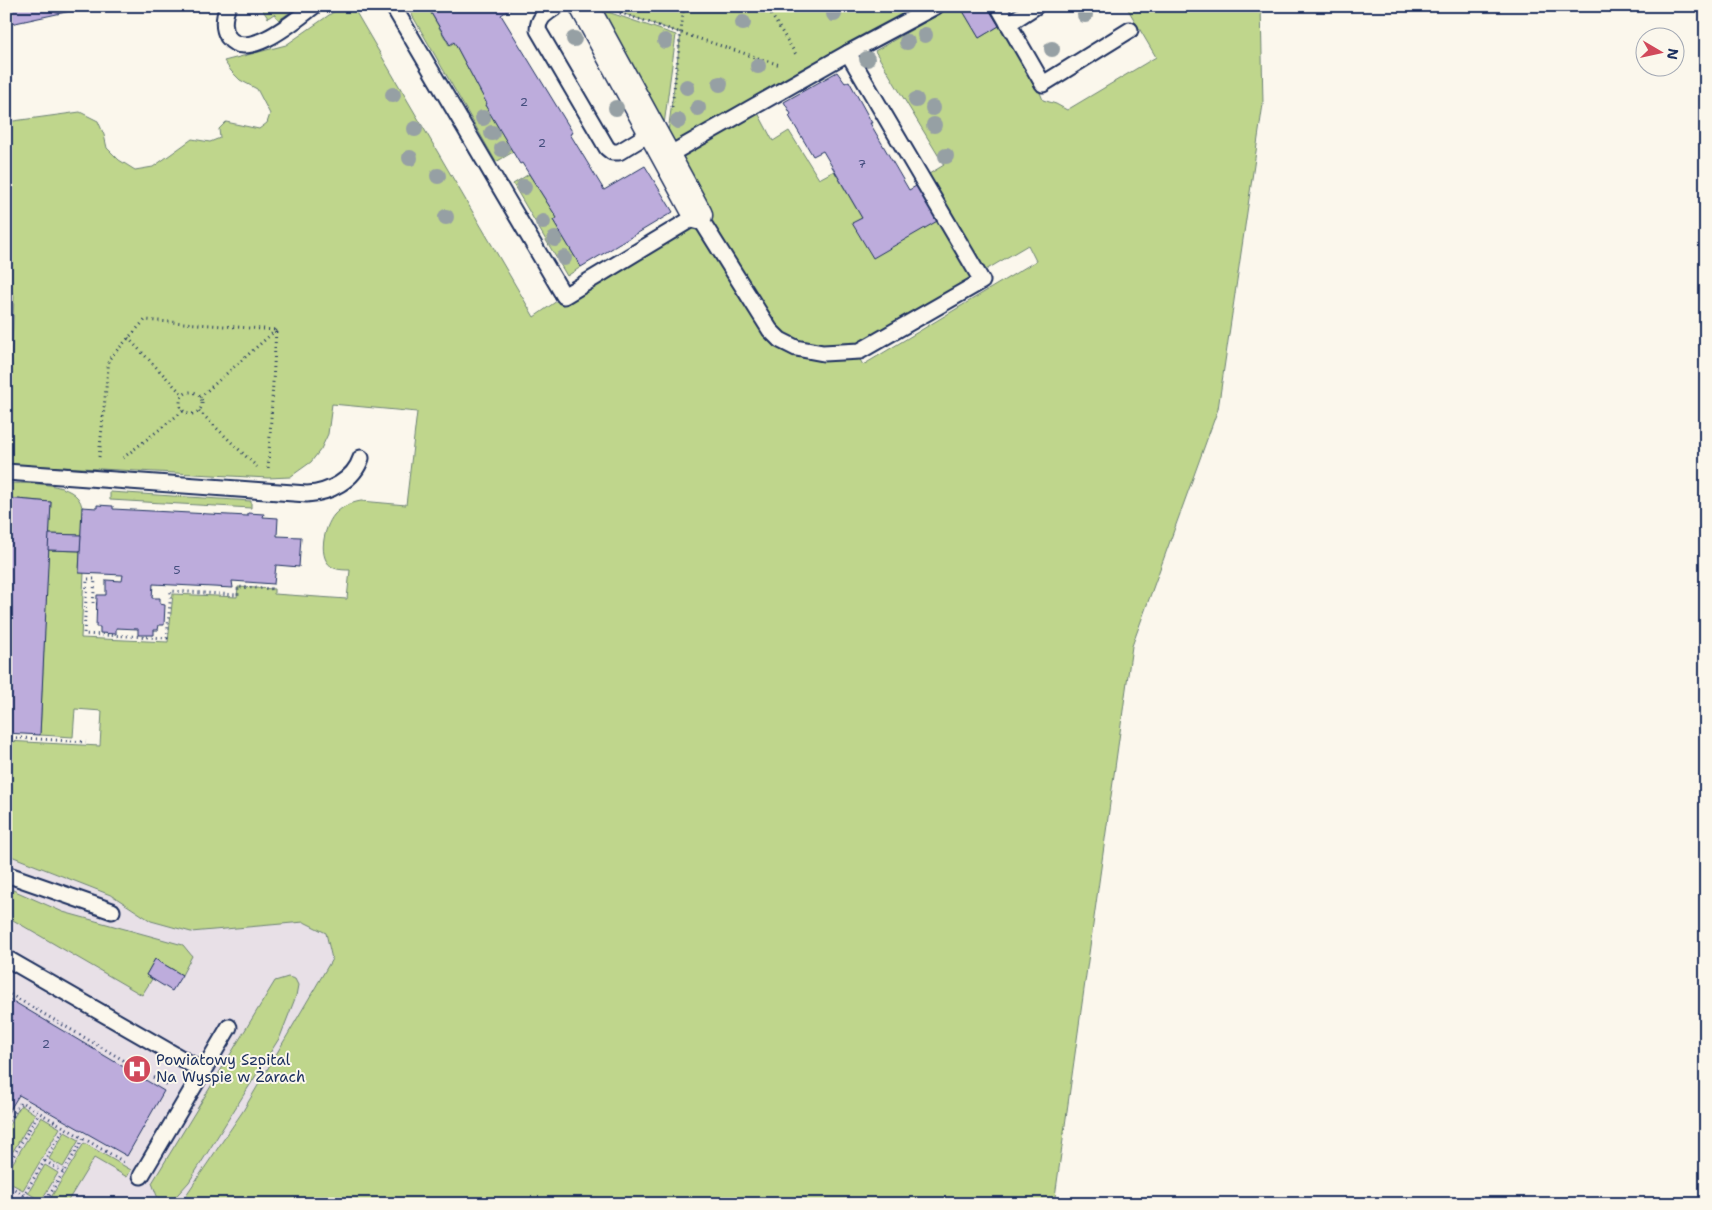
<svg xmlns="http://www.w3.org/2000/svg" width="1712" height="1210" font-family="'Shantell Sans',sans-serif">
<rect width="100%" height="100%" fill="#fbf7ec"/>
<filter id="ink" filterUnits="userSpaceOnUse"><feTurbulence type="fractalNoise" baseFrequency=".02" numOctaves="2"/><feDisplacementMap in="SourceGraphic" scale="10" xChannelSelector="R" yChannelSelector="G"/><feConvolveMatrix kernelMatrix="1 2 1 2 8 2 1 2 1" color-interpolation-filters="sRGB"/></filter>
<g filter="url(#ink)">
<!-- built -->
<path fill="#e8e0e7" d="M6,854L113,896L151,921L191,932L304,922L326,933L332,959L243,1111L180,1204H6Z"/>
<!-- green -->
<g fill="#bfd68c" stroke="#6d8275">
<path d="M260,6H295L296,8L279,20L274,14L268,18Z"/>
<path d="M342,6H351L357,14L534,317L564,296L693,217L767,336L858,356L863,365L1036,261L1028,245L984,271L924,177L944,165L875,51L953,6H960L979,38L999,26C1019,46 1033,74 1043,100L1056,104L1067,110L1156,57L1126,6H1261L1263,104L1218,409L1132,646L1054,1204H180L243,1111L332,959L326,933L304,922L191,932L151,921L113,896L6,854V741L100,746L102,711L75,709L73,737L40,735L48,550L80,551L79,572L84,573L81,638L168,642L173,594L237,597L238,587L274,589V594L347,599L350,570C345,570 339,570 334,568C316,560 324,527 334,515C341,507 350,503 361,501L406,505L417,412L332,404L328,434L321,449L311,462L290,477L268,478L7,464L14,295L6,283V122L80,112L98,121L104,135L107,148L119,160L135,170L153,167L192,139L210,142L220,138L219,129L226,122L259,129L267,123L270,114L257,89L240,80L231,71L224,61L286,45Z"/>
<path d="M411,6H427L449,45L454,42L487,104L485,105L513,152L496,162L408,8Z"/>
<path d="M590,6L676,35L662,140Z"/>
<path d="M601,6H918L671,145L667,140L681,33Z"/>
<path d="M757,111L773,141L789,131L819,179L834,171L862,218L853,223L939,220L975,279L860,346L822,347L798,342L785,337L773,325L673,158Z"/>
<path d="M529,174L557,218L553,220L581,267L567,276L513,184Z"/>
<path d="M6,483C27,484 77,480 82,507C84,515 81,527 81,535L49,534L51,502L6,498Z"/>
<path d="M110,492L251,501V508L110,500Z"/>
<path d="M6,887L63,912L183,945L192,956L182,975L155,959L146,975L152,979L142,995L6,916Z"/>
<path d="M288,977L295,979L298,985L296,996L280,1037L189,1182L169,1204H164L157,1196L152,1183L275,981Z"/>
<path d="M21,1105L35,1114L6,1163V1130Z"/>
<path d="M41,1117L60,1128L23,1190L6,1181V1174Z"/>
<path d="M65,1132L79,1140L63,1167L49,1159Z"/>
<path d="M84,1143L131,1170L127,1177L94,1158L66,1204H47Z"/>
<path d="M45,1165L58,1173L41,1201L28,1193Z"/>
</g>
<!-- building -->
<g fill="#bdacdc" stroke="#1b2f5e">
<path d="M6,6H94L6,25Z"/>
<path d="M427,6H515L501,15L573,133L570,134L604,190L645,166L673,212L581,267L553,220L557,218L522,163L520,164L485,105L487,104L454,42L450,45Z"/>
<path d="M960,6H987L999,26L979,38Z"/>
<path d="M837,72L845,83L849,81L872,123H870L909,190L918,185L939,220L873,258L852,223L862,218L823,151L813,156L789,116L791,114L784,102Z"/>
<path d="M6,498L51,502L40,735L6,733Z"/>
<path d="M97,505L113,506V509L248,516V513L264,514L263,517L278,518L277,536L301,537L299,567L276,565L274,584L232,581L233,588L153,584L152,598H160V604L165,605L164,625H159L158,630H154V635H138V629L116,628V634L100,633V627H96L97,595H106V580L122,581L123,575L79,573L82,507L97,508Z"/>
<path d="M49,534L81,535L80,551L48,550Z"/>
<path d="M155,959L182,975L172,991L146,975Z"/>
<path d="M6,997L164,1091L127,1156L19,1095L6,1116Z"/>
</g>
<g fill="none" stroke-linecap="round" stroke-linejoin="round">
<defs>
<g id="service">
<path d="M228,6C224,16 222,27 228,37C247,63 298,18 314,6"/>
<path d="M393,6L564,296L698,215L770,330L780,340L796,348L823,353L860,351L982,281L848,53L665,157"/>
<path d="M557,6C547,13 538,17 538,30L607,148L612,152H619L652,132"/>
<path d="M998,6L1043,84L1130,30"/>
<path d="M1008,24L1036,6"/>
<path d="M848,53L936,6"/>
<path d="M6,472L307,494C329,493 354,480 361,458"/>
<path d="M6,874L112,911"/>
<path d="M6,958L203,1071"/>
<path d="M141,1176L229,1027"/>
</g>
<path id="minor" d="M584,6L698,215"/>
</defs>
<!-- service casing -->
<use href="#service" stroke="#1b2f5e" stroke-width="19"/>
<!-- minor casing -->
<use href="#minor" stroke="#1b2f5e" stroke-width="31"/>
<!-- path -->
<g stroke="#1b2f5e" stroke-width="3" stroke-dasharray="1 4" stroke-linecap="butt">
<path d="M766,6L797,56"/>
<path d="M620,13L780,65"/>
<path d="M672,107L684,6"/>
<path d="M128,338L183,395"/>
<circle cx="191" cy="403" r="11"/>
<path d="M200,397L276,330"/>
<path d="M199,411L257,467"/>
<path d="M99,457L109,359L145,320L276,330L268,470"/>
<path d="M123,458L183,411"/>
<path d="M97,604H93L95,579H87L84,634L167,638L171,591L238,595V587L274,589"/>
<path d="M6,737L86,742"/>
<path d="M6,992L168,1086"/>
<path d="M6,1125L21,1102L124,1162"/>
<path d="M45,1161L63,1172"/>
<path d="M6,1168L39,1113"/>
<path d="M6,1184L39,1204"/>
<path d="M18,1204L65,1128"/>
<path d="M44,1204L84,1138"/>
</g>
<!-- service -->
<use href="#service" stroke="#fbf7ec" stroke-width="15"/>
<!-- minor -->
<use href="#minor" stroke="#fbf7ec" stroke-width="28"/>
</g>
<!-- trees -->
<g fill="#96a0a4">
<circle cx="834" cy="14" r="8"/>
<circle cx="1085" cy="15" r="8"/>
<circle cx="743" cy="23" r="8"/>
<circle cx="925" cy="35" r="8"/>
<circle cx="574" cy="39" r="8"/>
<circle cx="665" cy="41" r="8"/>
<circle cx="907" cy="42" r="8"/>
<circle cx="1052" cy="49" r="8"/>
<circle cx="867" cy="59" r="8"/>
<circle cx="758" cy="66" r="8"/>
<circle cx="720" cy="84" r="8"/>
<circle cx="687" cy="87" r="8"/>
<circle cx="393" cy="95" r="8"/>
<circle cx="916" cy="100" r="8"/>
<circle cx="616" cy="108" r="8"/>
<circle cx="698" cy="108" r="8"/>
<circle cx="933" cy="108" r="8"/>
<circle cx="483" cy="118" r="8"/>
<circle cx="678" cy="121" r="8"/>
<circle cx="934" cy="125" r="8"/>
<circle cx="415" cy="129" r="8"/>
<circle cx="492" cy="133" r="8"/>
<circle cx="502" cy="149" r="8"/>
<circle cx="946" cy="156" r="8"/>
<circle cx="410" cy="158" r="8"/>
<circle cx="438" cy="176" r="8"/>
<circle cx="524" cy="187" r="8"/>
<circle cx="446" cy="217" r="8"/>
<circle cx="543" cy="222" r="8"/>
<circle cx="555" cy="239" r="8"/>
<circle cx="564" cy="258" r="8"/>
</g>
</g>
<!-- icons -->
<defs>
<symbol id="hospital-disc" viewBox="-11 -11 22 22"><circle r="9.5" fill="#d1495b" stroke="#fbf7ec"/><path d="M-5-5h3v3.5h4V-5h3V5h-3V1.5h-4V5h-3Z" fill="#fff"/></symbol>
</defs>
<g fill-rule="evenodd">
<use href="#hospital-disc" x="121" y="1053" width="32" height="32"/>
</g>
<g text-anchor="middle" stroke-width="4" stroke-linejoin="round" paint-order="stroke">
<!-- number labels -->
<g font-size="12" fill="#444e7e">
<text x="524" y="106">2</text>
<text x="542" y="147">2</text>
<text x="862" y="168">7</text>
<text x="177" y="574">5</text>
<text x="46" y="1048">2</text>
</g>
<!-- poi labels -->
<g font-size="15" fill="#1b2f5e" stroke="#fbf7ec" text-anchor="start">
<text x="156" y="1065">Powiatowy Szpital<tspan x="156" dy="17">Na Wyspie w Żarach</tspan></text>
</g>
</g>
<!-- margin -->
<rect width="1712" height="1210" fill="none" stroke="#fbf7ec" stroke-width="25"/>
<rect x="12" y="12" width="1687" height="1185" fill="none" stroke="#1b2f5e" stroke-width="2" filter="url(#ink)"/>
<!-- north arrow -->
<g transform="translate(1660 52) rotate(99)"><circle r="24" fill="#fbf7ec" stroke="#a1a7b3"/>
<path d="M0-4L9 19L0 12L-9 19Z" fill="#d1495b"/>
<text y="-8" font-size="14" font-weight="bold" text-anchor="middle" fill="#1b2f5e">N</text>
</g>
</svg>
